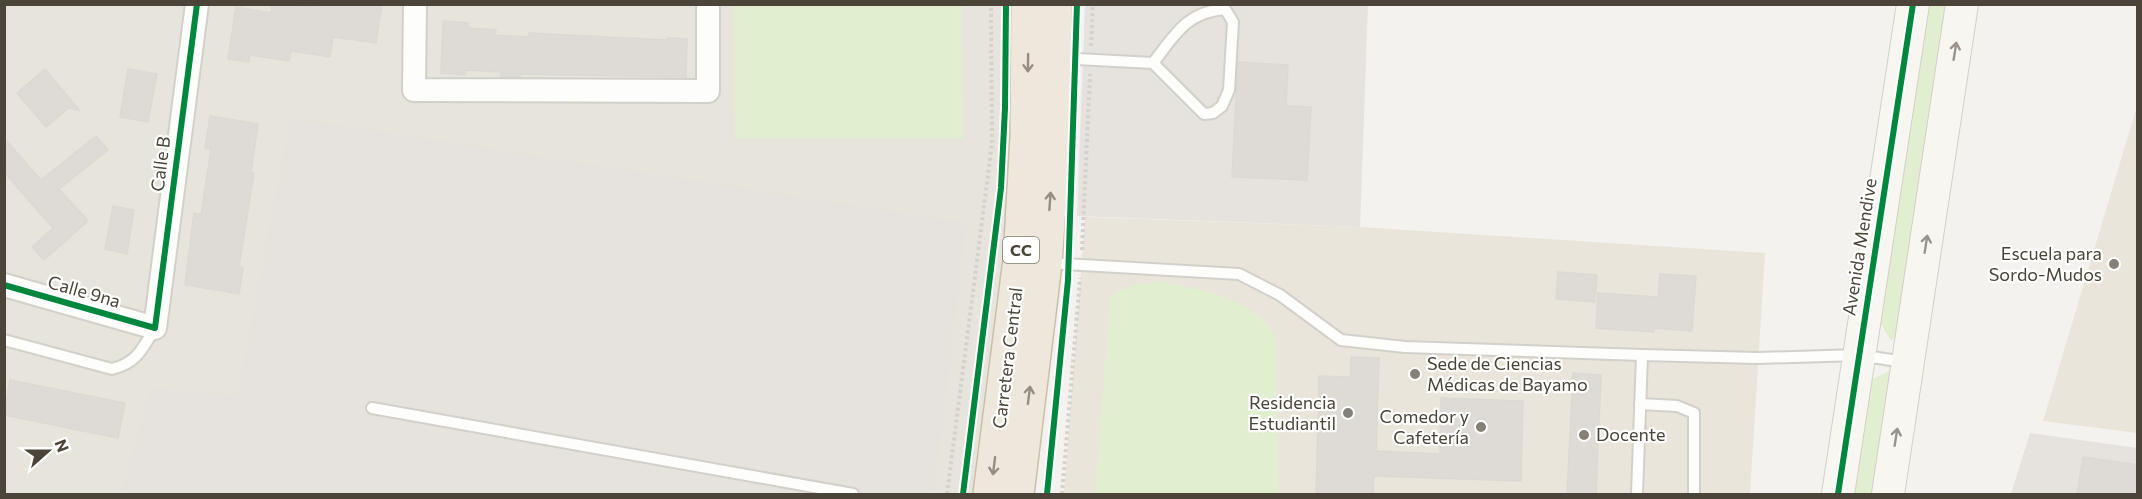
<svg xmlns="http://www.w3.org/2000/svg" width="2142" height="499" font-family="Commissioner,sans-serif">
<rect width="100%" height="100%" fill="#f4f2ee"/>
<!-- residential -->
<path fill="#e7e4dc" d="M4,5H1028L990,494H5Z"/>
<!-- industrial -->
<g fill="#e6e2de">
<path d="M1085,5H1368L1360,227L1077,216Z"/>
<path d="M291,118L966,223L934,494H121L151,388L237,396Z"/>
<path d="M2030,433L2137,448V494H2011Z"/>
</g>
<!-- education -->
<g fill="#eae5da">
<path d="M2137,106V433L2043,421Z"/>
<path d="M1085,217L1360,227L1765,253L1750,494H1064Z"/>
</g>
<!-- green -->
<g fill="#e1eecf">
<path d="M734,5H962L963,138H735Z"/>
<path d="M1924,5H1950L1909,323L1891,341L1881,324Z"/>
<path d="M1163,282C1198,289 1233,295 1261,318C1267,323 1271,331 1276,338L1279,494H1095L1110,298C1125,284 1144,284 1163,282Z"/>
<path d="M1889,371L1898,385L1883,494H1853L1871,380Z"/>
</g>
<!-- building -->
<g fill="#dedbd6" stroke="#dcd9d4" stroke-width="1.5">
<path d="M272,4H293L312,7V4H382L376,43L333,37L330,57L291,51L289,61L250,55L249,62L228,59L236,7L271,13Z"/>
<path d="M443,21L468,23V28L496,30L495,35L529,37V33L667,40V38L687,39L686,77L520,74V77H501V72L466,70L465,75L441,73Z"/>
<path d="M1238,62L1288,65L1286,106L1311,107L1307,180L1232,177Z"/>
<path d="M45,69L79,110L69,108L46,127L17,93Z"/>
<path d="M128,69L157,74L148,122L120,117Z"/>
<path d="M210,116L258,124L251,172L254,173L239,267L243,268L239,294L185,285L194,213L201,215L211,149L205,148Z"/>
<path d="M96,136L108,150L59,189L88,221L44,260L32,247L53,228L4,172V138L41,180Z"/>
<path d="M113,206L134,210L127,254L105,249Z"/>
<path d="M1558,272L1597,275L1595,302L1556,299Z"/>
<path d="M1660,274L1696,276L1692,331L1654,328V332L1596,328L1598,293L1658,297Z"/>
<path d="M1351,357L1379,358L1376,451L1440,454L1441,398L1523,401L1521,481L1374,476L1373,495H1316L1319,376L1351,377Z"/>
<path d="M1573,373L1601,375L1596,495H1567Z"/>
<path d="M10,380L125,403L118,438L4,415Z"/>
<path d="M2083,457L2138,465L2135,495H2077Z"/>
</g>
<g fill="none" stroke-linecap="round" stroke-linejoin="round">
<defs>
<g id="lane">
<path d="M1058,58L1153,63L1204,114L1213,113L1222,106L1229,90L1233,22L1225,9C1186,12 1175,35 1153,63"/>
<path d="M1047,263L1239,274L1280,295L1341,340L1405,347L1642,355L1758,358L1859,355L1904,362"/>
<path d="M4,340L112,369C137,363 142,349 155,328"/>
<path d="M1640,404L1677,406L1694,413V494"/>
<path d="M372,408L853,494"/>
<path d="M1637,494L1642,355"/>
</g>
<g id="street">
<path d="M415,4L414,90L708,91V4"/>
<path d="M4,285L155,328L197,4"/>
</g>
<g id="secondary">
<path d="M1838,494L1913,4"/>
<path d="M1888,494L1962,4"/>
</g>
<g id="highway">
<path d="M990,494L1020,260L1027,137L1028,4"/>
<path d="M1017,494L1045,263L1054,139L1055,4"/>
</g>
</defs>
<!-- lane casing -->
<use href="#lane" stroke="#d2d0cb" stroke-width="14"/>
<!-- street casing -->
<use href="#street" stroke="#d2d0cb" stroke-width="26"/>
<!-- secondary casing -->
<use href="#secondary" stroke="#d3cfc5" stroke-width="34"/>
<!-- highway casing -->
<use href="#highway" stroke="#ccbfa9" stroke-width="36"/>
<!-- path -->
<g stroke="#d3d2cc" stroke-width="4" stroke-dasharray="3 3" stroke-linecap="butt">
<path d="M1091,46L1093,4"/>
<path d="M1082,250L1090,74"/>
<path d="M947,494L992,144L991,4"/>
<path d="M1062,494L1080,278"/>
</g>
<!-- lane -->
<use href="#lane" stroke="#fdfdfc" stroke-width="10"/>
<!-- street -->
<use href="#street" stroke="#fdfdfc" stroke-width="22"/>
<!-- secondary -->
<use href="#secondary" stroke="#f7f6f1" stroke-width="32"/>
<!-- highway -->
<use href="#highway" stroke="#ede8db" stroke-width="33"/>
<defs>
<g id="cycleway">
<path d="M4,285L155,328L197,4"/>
<path d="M963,494L1001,188L1005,108L1006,4"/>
<path d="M1047,494L1068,280L1077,4"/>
<path d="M1838,494L1913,4"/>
</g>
</defs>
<!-- cycleway casing -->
<use href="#cycleway" stroke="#fff" stroke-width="10"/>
<!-- cycleway -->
<use href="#cycleway" stroke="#00873e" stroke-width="6"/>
</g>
<!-- one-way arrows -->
<defs><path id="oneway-shaft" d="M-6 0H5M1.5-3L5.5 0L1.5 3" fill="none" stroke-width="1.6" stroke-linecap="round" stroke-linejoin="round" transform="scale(1.5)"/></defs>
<g stroke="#98948c">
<use href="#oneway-shaft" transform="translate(1955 51) rotate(-81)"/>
<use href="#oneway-shaft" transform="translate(1926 244) rotate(-81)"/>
<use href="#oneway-shaft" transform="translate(1896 437) rotate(-81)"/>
</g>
<g stroke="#948e82">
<use href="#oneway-shaft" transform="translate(1028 63) rotate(91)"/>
<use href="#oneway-shaft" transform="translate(1050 201) rotate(-86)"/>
<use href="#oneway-shaft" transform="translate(1029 395) rotate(-83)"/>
<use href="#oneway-shaft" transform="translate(994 466) rotate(97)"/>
</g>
<!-- markers -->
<g fill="#868178" stroke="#fff" stroke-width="2">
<circle cx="2114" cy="264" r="6"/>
<circle cx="1415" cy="374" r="6"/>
<circle cx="1348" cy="413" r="6"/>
<circle cx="1481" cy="427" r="6"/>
<circle cx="1584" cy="435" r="6"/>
</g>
<g text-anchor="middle" stroke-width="4.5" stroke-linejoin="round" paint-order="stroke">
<!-- shield labels -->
<rect fill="#fff" stroke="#817c74" stroke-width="1.5" x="1003" y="237" width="36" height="26" rx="4.5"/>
<g font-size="16" font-weight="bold" fill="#4b4439">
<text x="1021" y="256">CC</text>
</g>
<!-- street labels -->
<g font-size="18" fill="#4b4439" stroke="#fff">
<text transform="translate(161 164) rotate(-83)" y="6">Calle B</text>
<text transform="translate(1860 247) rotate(-81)" y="6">Avenida Mendive</text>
<text transform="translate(84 292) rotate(16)" y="6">Calle 9na</text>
<text transform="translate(1008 358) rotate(-83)" y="6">Carretera Central</text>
</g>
<!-- poi labels -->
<g font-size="18" fill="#4b4439" stroke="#fff" text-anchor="end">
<text x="2102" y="260">Escuela para<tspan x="2102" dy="21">Sordo-Mudos</tspan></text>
<text x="1427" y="370" text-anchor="start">Sede de Ciencias<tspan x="1427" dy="21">Médicas de Bayamo</tspan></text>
<text x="1336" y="409">Residencia<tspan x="1336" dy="21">Estudiantil</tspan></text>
<text x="1469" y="423">Comedor y<tspan x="1469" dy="21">Cafetería</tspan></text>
<text x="1596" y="441" text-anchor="start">Docente</text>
</g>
</g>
<!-- border -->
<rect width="2142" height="499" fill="none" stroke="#4b4439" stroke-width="12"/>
<!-- north arrow -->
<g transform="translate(48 451) rotate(69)" stroke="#ffffff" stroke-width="4.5" paint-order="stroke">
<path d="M0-4.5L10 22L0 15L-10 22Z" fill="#4b4439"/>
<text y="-9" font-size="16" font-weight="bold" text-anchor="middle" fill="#4b4439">N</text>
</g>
</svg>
